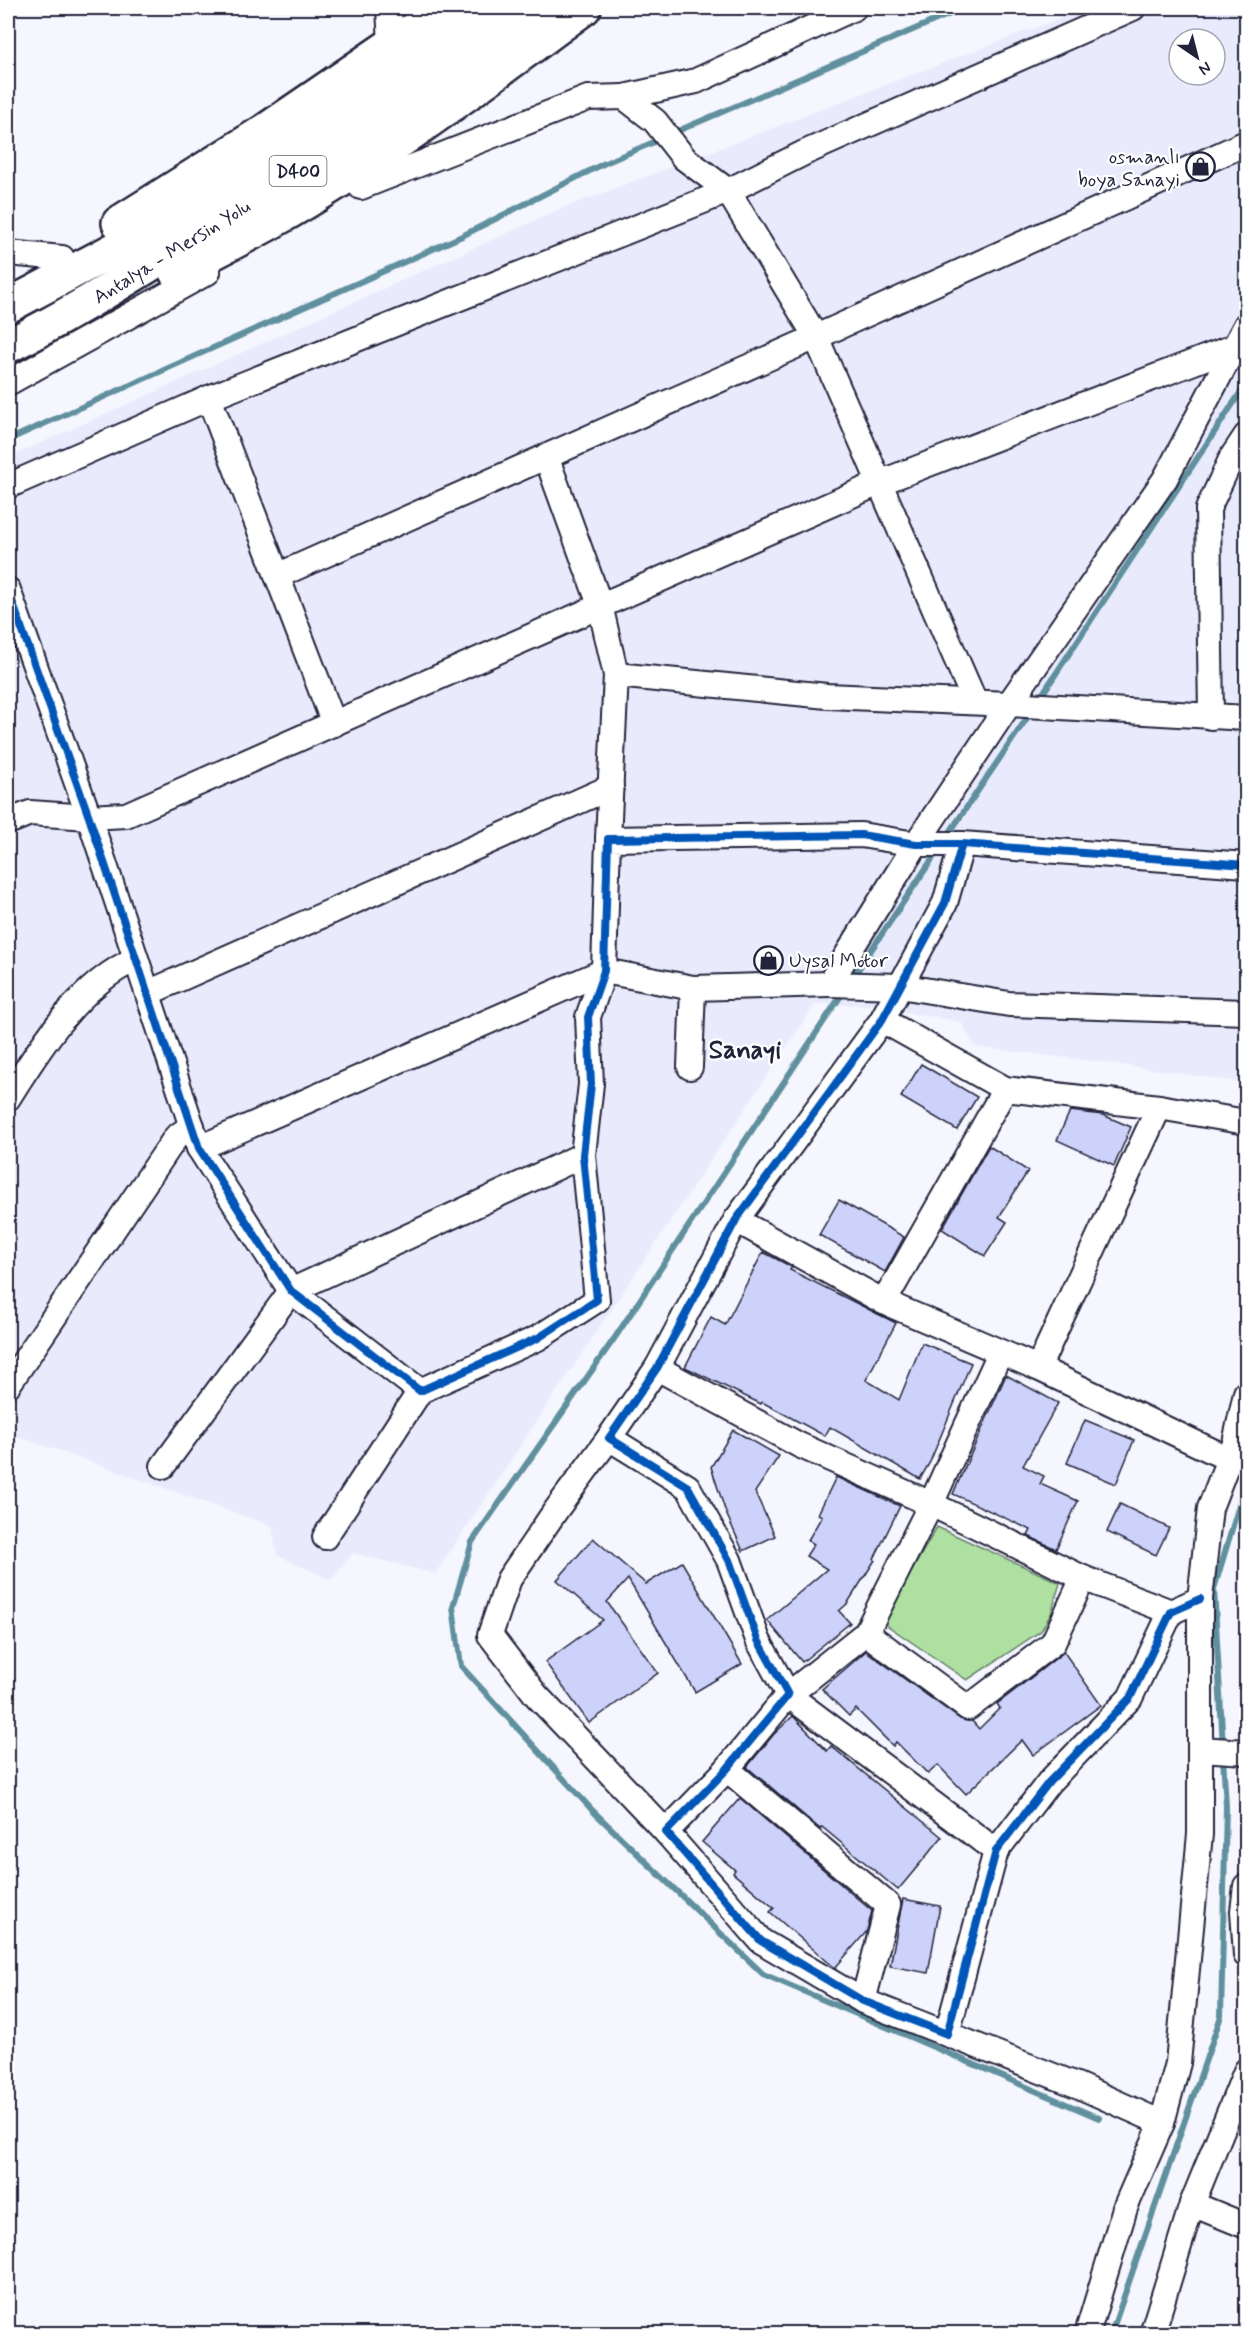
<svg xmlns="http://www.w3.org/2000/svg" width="1254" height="2341" font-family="Mynerve,sans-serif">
<rect width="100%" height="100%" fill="#f5f6fe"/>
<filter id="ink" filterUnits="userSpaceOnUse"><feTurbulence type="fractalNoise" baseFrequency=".0167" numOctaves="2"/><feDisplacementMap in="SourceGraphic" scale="12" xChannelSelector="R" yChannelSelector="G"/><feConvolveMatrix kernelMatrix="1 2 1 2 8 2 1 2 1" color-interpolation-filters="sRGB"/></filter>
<g filter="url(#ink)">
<!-- built -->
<path fill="#e9ebfd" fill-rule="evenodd" d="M1087,8H1246V1083L1103,1062L975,1047L961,1022L868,1005L815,1004L435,1574L353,1553L331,1580L277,1555L272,1526L8,1433V458L558,210ZM1179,39H1215V75H1179Z"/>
<!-- green -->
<path fill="#ade0a1" stroke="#68816e" stroke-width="1.5" d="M937,1527L1060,1583L1051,1614L1041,1631L967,1680L888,1626L885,1617Z"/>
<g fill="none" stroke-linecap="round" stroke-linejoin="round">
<!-- stream -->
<g stroke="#60909e" stroke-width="6">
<path d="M673,133L964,8"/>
<path d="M8,440L462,236L605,163L661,139"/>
<path d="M1038,701L1246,384"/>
<path d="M946,838L1031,712"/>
<path d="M853,977L939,849"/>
<path d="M844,991L616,1336L472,1542L453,1607L461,1666L593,1811L763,1974L1099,2118"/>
<path d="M1223,1747L1214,1589L1246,1482"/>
<path d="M1111,2334L1221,2016L1226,1806L1223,1757"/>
</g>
</g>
<!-- building -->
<g fill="#ccd2fa" stroke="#22223b" stroke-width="1.5">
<path d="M921,1064L977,1097L957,1130L901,1097Z"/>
<path d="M1070,1111L1103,1115L1131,1127L1114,1166L1057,1140Z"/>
<path d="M989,1146L1028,1171L999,1217L1007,1222L985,1256L942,1229Z"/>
<path d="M839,1200L904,1237L885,1272L819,1235Z"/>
<path d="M763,1252L792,1267L790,1270L896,1323L866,1380L899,1400L922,1343L971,1363L930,1462L920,1479L830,1427L825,1436L762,1402L761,1404L685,1367L711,1317L725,1325Z"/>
<path d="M1006,1375L1058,1403L1023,1466L1044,1476L1040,1484L1078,1501L1056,1549L1028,1536L1031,1530L953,1494Z"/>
<path d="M1085,1420L1134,1440L1116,1484L1067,1463Z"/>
<path d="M733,1430L779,1456L755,1492L775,1536L743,1551L726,1513L711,1467Z"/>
<path d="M836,1477L900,1506L874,1559L875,1560L847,1604L839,1611L850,1623L802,1662L767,1620L827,1569L806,1556L814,1544L808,1540L822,1516L818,1514Z"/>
<path d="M1120,1504L1169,1528L1156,1555L1107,1532Z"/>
<path d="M593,1538L646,1584L682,1562L742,1664L695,1692L628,1579L607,1602L658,1673L589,1723L545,1662L603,1620L557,1580Z"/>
<path d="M866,1651L960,1719L972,1721L979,1729L1000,1708L997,1704L1064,1652L1101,1705L1033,1755L1022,1740L966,1794L938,1765L928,1774L896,1742L893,1746L856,1709L849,1716L822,1689Z"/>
<path d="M793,1716L827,1751L831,1746L942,1837L898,1890L822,1827L820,1829L747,1767L774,1734Z"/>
<path d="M740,1798L872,1911L867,1931L835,1968L770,1912L774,1908L733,1873L735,1870L702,1842Z"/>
<path d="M903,1899L940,1906L928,1973L890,1966Z"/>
</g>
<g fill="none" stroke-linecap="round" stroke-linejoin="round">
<defs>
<g id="minor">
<path d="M389,8L391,44"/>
<path d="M624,97L696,81L854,8"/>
<path d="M361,187L588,98L624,97L655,121L684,158L728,191L804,153L1133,8"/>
<path d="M8,253L62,258"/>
<path d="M8,383L208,272"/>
<path d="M209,398L334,724"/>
<path d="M546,456L600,605L616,675"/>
<path d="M8,486L209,398L728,191L816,337L1246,143"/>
<path d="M277,576L816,337L975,702"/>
<path d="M8,590L89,817L199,1148L291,1291L420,1391L538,1338L597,1300L583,1155L591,1084L588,1017L604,971L608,839L861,835L916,844H962L1246,865"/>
<path d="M1211,717L1208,509L1232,457L1246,436"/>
<path d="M8,822L30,813L89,817L126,815L879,483L1233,347"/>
<path d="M608,839L616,675L827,696L1009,704L1246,718"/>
<path d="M962,844L945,903L882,1020L736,1220L657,1368L609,1438L688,1487L729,1560L758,1640L788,1695L727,1769L666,1832L761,1941L863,2001L947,2034L996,1851L1049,1782L1130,1698L1171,1612L1200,1599"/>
<path d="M829,984L900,986L1009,1004L1246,1012"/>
<path d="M148,993L611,787"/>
<path d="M882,1020L1005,1089L1159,1107L1246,1122"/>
<path d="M690,1067L693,988"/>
<path d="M8,1098C40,1047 79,984 136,959"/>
<path d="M199,1148L604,971L693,988L829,984L916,844L1009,704L1165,479L1246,325"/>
<path d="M736,1220L884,1302L1038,1368L1229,1459"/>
<path d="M884,1302L1005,1089"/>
<path d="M657,1368L799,1445L931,1504L1083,1578L1171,1612"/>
<path d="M1038,1368L1159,1107"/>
<path d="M8,1385L176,1137L192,1126"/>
<path d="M609,1438L556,1510L509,1579L490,1635L536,1695L666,1832"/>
<path d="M163,1466L291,1291L583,1155"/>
<path d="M325,1537L420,1391"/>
<path d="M866,1633L968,1708L1053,1643L1083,1578"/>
<path d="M1200,1749L1246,1752"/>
<path d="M727,1769L888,1905L863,2001"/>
<path d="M996,1851L788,1695L866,1633L931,1504L1000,1353"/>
<path d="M1246,1886L1243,1911L1246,1955"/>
<path d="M947,2034L1079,2086L1162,2123"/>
<path d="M1246,2071L1192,2204L1246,2226"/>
<path d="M1087,2334L1125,2208L1162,2123L1178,2063L1200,1834V1599L1210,1508L1235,1443L1246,1393"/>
<path d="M1152,2334L1192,2204"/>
</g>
<g id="highway">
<path d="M119,223L265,131L445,8"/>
<path d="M176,272C208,255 241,239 273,221C382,159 483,82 584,8"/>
<path d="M8,306L140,236L244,177L408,70L495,8"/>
<path id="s1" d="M8,346C67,317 123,281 180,246C302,171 422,91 539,8"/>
</g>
</defs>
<!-- minor casing -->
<use href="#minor" stroke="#22223b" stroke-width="28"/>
<!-- highway casing -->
<use href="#highway" stroke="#22223b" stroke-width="38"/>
<!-- minor -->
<use href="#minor" stroke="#fff" stroke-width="24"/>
<!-- highway -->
<use href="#highway" stroke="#fff" stroke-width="33"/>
<defs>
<g id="cycleway">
<path d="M8,590L89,817L199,1148L291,1291L420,1391L538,1338L597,1300L583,1155L591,1084L588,1017L604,971L608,839L861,835L916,844H962L1246,865"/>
<path d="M962,844L945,903L882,1020L736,1220L657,1368L609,1438L688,1487L729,1560L758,1640L788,1695L727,1769L666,1832L761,1941L863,2001L947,2034L996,1851L1049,1782L1130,1698L1171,1612L1200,1599"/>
</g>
</defs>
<!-- cycleway casing -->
<use href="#cycleway" stroke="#fff" stroke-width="11"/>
<!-- cycleway -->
<use href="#cycleway" stroke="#0057b8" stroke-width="8"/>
</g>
</g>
<!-- icons -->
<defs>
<symbol id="shop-ring" viewBox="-11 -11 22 22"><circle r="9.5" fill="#fff" stroke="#22223b" stroke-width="1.5"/><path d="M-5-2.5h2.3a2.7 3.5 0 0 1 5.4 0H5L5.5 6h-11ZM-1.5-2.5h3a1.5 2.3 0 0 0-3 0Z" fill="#22223b"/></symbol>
</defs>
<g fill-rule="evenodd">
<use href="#shop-ring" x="1184" y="150" width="33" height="33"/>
<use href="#shop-ring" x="752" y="944" width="33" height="33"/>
</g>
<g text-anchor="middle" stroke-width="4.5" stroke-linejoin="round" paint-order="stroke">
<!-- shield labels -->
<rect fill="#fff" stroke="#646476" stroke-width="1.5" x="269.5" y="156" width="57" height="30" rx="4.5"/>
<g font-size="18" font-weight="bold" fill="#22223b">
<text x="298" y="177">D400</text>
</g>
<!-- poi labels -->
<g font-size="20" fill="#22223b" stroke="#fff" text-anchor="end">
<text x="1180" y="163">osmanlı<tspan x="1180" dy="23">boya Sanayi</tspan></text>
<text x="789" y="967" text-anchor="start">Uysal Motor</text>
</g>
<!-- street labels -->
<g font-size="20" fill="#22223b" stroke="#fff">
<text dy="7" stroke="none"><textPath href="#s1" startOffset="189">Antalya - Mersin Yolu</textPath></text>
</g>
<!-- district labels -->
<g font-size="26" font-weight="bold" fill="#22223b" stroke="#fff">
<text x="745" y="1058">Sanayi</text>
</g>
</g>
<!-- margin -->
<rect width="1254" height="2341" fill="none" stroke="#fff" stroke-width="30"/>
<rect x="15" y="15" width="1224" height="2311" fill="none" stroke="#22223b" stroke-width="2" filter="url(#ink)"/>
<!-- north arrow -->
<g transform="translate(1197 57) rotate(145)"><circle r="28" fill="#ffffff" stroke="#a7a7b1" stroke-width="1.5"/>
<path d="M0-4.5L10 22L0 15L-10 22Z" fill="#22223b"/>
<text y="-9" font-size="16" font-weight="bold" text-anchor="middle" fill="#22223b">N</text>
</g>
</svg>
